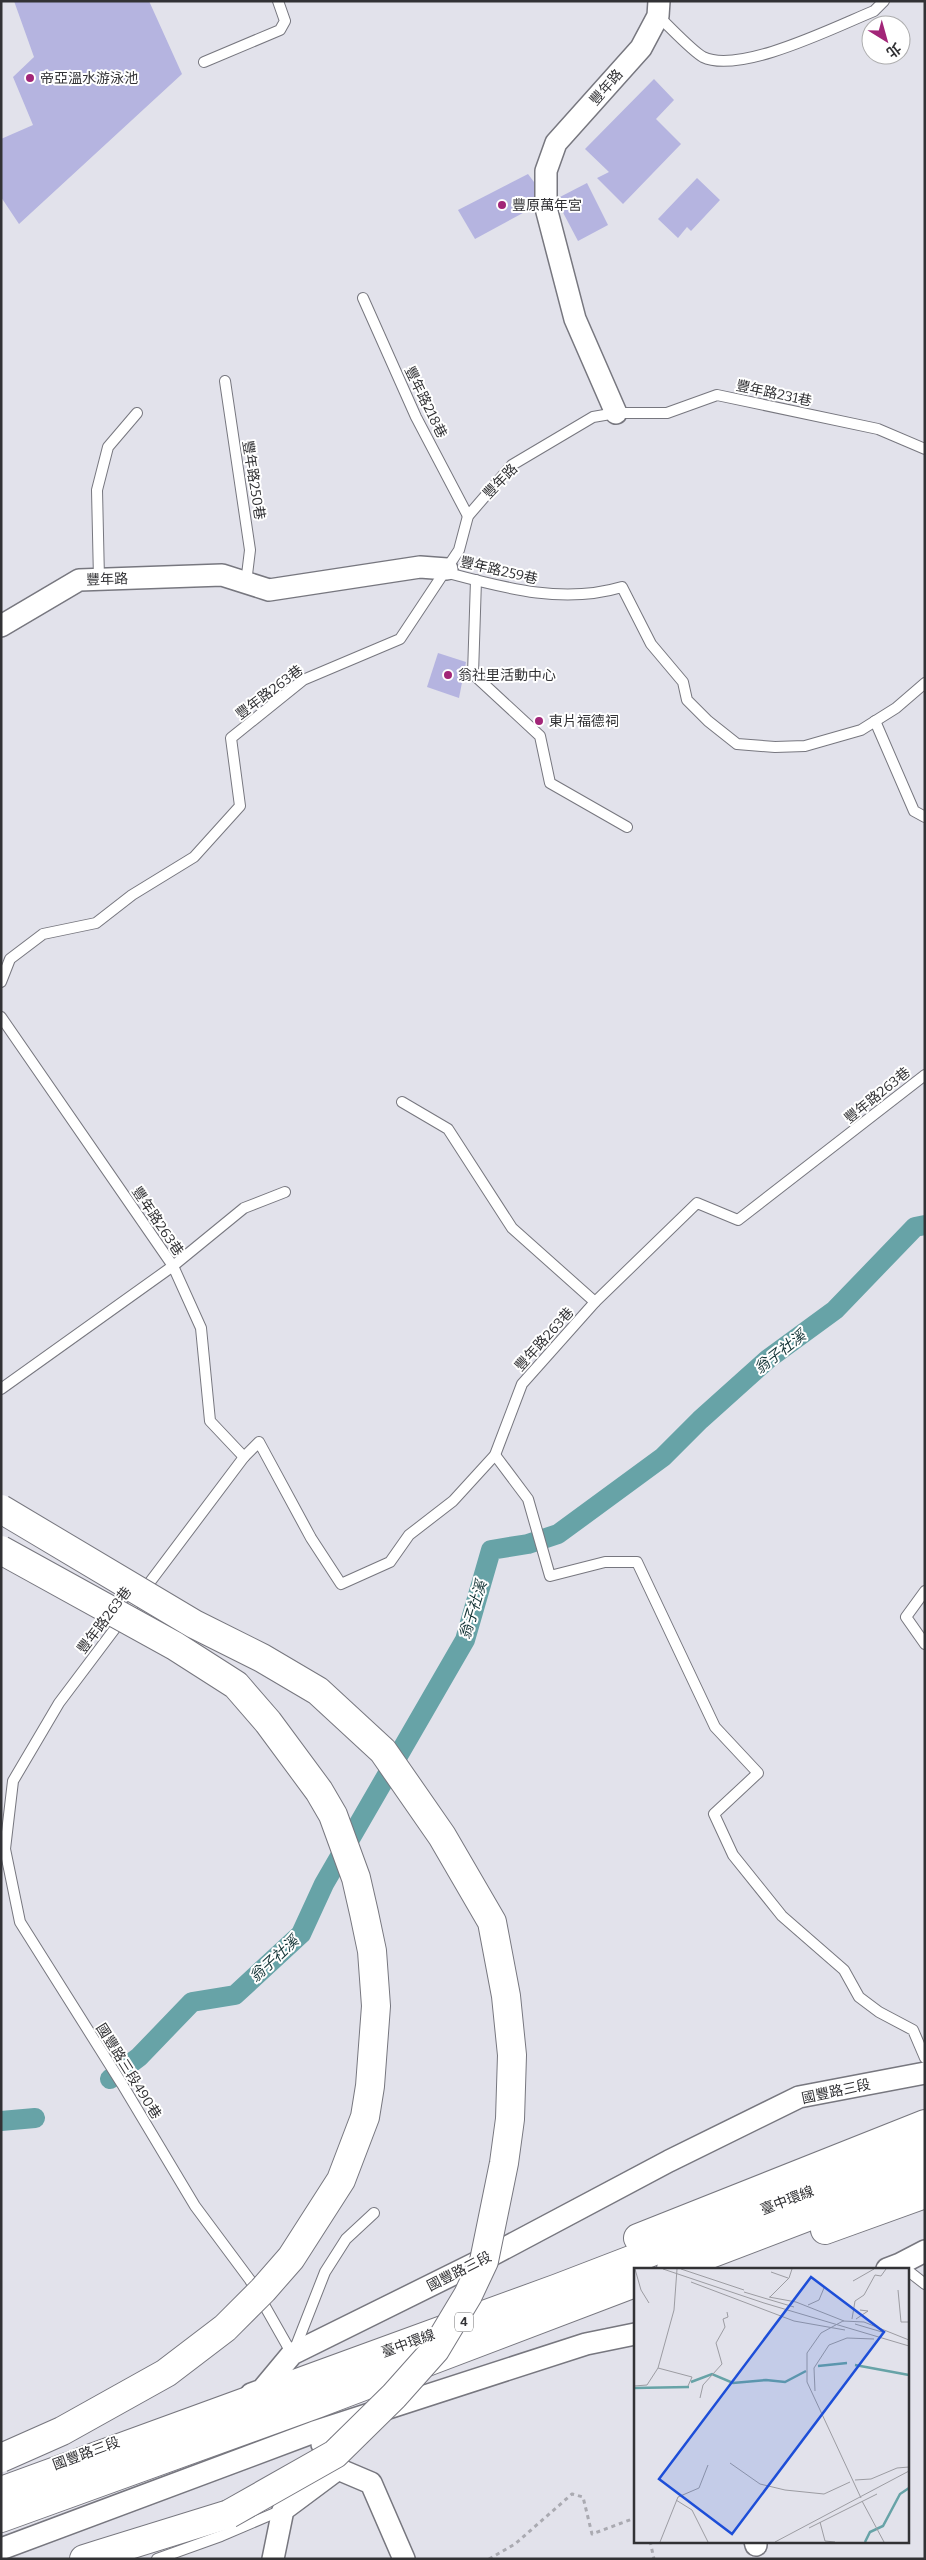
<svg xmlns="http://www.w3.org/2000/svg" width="926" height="2560" font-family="Bitter,'Noto Sans TC',serif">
<rect width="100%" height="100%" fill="#e2e2eb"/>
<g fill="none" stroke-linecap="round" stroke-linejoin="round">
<!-- canal -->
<g stroke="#67a3a7" stroke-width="20">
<path d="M110,2079L139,2057L192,2002L235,1995L301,1934L324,1884L465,1640L491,1550L528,1544L558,1534L663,1457L700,1420L768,1359L835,1310L915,1227L925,1225"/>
<path d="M1,2121L35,2118"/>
</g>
</g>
<!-- building -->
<g fill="#b5b4e0">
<path d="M14,1H149L182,74L19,224L1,197V139L33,125L13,77L34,57Z"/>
<path d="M654,79L674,100L656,119L681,144L623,204L597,178L609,172L585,149Z"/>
<path d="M528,174L534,182V207L475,239L458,210Z"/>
<path d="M697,178L720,200L691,231L687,227L678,238L658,219Z"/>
<path d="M587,183L608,225L578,241L558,203V198Z"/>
<path d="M438,653L466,662L459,698L427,687Z"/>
</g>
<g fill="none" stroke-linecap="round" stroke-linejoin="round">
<defs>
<g id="service">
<path d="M658,16C669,26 692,51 703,57C740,75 837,26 874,11L884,1"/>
<path d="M204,62L280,30L285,21L278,1"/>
<path d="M363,298L416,417L468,516"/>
<path d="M225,381L250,550L246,583"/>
<path d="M447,569L452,574C508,589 565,604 622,587L651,644L683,682L687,700L708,721L737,744L775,747L805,746L861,730L896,708L925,683"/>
<path d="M99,579L97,490L108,447L137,413"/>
<path d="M476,580L473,674L540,736L550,783L627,827"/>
<path d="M875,721L914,811L925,817"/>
<path d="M1,982L10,959L43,934L96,923L132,895L194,857L240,806L231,738L303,680L400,639L459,550L468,516L512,465L593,417L616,413H667L717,395L878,429L925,449"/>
<path d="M1,1017L173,1266L201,1328L210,1421L244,1457"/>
<path d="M402,1102L448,1129L512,1228L595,1302"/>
<path d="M1,1389L173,1266L244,1208L285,1192"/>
<path d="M495,1455L528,1499L550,1576L605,1562H637L715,1727L758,1773L714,1814L733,1855L782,1916L844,1970L859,1997L879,2012L913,2030L925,2058"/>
<path d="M925,1591L906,1617L925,1644"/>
<path d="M907,2270L925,2284"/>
<path d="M294,2351L325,2272L346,2239L374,2213"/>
<path d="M292,2354L250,2280L195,2206L122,2084L20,1922L5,1849L13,1781L59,1703L244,1457L259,1442L311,1538L341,1584L390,1562L409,1535L453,1501L495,1455L522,1384L595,1302L697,1203L738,1220L925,1075"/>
<path d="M157,2559L221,2536L282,2510"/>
</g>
<g id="minor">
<path d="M616,413L575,319L546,208V171L556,143L641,48L658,16L659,1"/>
<path d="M1,626L79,580L222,575L269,590L420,567L447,569"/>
<path d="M887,2269L900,2264L925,2251"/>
<path d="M251,2394L262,2390L292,2354L492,2255L669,2161L799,2097L925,2073"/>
<path d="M338,2469L371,2483L404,2559"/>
<path d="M755,2541L756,2545"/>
<path d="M1,2549L314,2432L586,2344L635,2334"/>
<path d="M273,2559L283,2510L338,2469L322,2444"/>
</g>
<g id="motorway">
<path d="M825,2230L925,2194"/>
<path d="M638,2238L925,2124"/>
<path d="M671,2269L925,2172"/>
<path d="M1,2491L558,2288L925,2147"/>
<path d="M1,2518L319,2403L635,2283"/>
<path d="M84,2559L229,2514"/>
</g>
</defs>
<!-- service casing -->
<use href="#service" stroke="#77777f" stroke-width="12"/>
<!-- minor casing -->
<use href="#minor" stroke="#77777f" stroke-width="24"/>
<!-- motorway casing -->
<use href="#motorway" stroke="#77777f" stroke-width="30"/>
<!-- path -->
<g stroke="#aaaab1" stroke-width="3" stroke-dasharray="4 4" stroke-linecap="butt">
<path d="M650,2541L654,2559"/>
<path d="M489,2559L515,2544L572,2494L583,2497L592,2534L635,2518"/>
</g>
<!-- service -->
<use href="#service" stroke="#fff" stroke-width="10"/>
<!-- minor -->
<use href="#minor" stroke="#fff" stroke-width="21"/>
<!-- motorway -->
<use href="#motorway" stroke="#fff" stroke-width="28"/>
<defs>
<g id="motorway-bridge">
<path d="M1,1509L194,1624L262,1658L318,1691L383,1751L442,1836L492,1922L506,1996L512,2055L510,2119L504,2163L484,2261L468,2295L435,2350L394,2396L335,2454L229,2514"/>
<path d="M1,1550L175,1646L236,1685L268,1722L319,1791L333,1815L356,1878L364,1913L372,1951L376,2006L370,2086L365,2117L341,2180L291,2258L263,2290L225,2328L166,2373L62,2431L1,2458"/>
</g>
</defs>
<!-- motorway-bridge casing -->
<use href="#motorway-bridge" stroke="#77777f" stroke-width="30" stroke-linecap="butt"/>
<!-- motorway-bridge -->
<use href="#motorway-bridge" stroke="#fff" stroke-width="28"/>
</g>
<!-- markers -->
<g fill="#a22578" stroke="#fff" stroke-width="2">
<circle cx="30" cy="78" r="5"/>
<circle cx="502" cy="205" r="5"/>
<circle cx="448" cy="675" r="5"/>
<circle cx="539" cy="721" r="5"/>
</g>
<g text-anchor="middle" stroke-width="4" stroke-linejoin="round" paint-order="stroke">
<!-- shield labels -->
<rect fill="#fff" stroke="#707072" stroke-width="1" x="455" y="2312.5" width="18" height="19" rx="4"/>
<g font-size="12" font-weight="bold" fill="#323235">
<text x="464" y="2326">4</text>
</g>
<!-- poi labels -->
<g font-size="14" fill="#323235" stroke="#fff" text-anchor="start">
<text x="40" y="83">帝亞溫水游泳池</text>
<text x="512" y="210">豐原萬年宮</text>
<text x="458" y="680">翁社里活動中心</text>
<text x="549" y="726">東片福德祠</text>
</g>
<!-- street labels -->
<g font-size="14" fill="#323235" stroke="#fff">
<text transform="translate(606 87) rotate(-49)" y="5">豐年路</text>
<text transform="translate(774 393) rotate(12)" y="5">豐年路231巷</text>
<text transform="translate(426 402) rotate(64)" y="5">豐年路218巷</text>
<text transform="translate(254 480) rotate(81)" y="5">豐年路250巷</text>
<text transform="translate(500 481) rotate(-46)" y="5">豐年路</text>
<text transform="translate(499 570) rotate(13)" y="5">豐年路259巷</text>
<text transform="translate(107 579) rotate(-2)" y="5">豐年路</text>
<text transform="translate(269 692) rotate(-37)" y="5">豐年路263巷</text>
<text transform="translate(877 1095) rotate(-39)" y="5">豐年路263巷</text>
<text transform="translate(158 1221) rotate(56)" y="5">豐年路263巷</text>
<text transform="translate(544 1339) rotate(-48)" y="5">豐年路263巷</text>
<text transform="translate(104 1620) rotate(-53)" y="5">豐年路263巷</text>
<text transform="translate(129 2071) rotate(58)" y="5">國豐路三段490巷</text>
<text transform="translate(836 2091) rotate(-12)" y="5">國豐路三段</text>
<text transform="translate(787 2200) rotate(-21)" y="5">臺中環線</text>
<text transform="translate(459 2271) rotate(-27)" y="5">國豐路三段</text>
<text transform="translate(408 2343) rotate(-20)" y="5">臺中環線</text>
<text transform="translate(86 2453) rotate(-20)" y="5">國豐路三段</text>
</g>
<!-- water labels -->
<g font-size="15" font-style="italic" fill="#143436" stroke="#fff">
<text transform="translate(780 1352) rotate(-38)" y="5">翁子社溪</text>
<text transform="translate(473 1610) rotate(-73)" y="5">翁子社溪</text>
<text transform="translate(274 1959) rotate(-43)" y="5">翁子社溪</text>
</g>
</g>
<!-- overview -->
<g transform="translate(634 2268)">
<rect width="275" height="275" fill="#e2e2eb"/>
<path fill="none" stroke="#67a3a7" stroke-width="2.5" d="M221,97L275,107M184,98L213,95M57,114L78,106L99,115L132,112L151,114L172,103M0,120L55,119M231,274L236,264L249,258L266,226L275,220"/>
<path fill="none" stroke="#9c9ca2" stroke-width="1" d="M1,1L7,22L15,35M29,1L130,35L275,78M47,1L110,22M137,4L154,10M219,13L240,1M57,14L160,53L211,62M264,22L267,54H275M110,24L160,39M135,29L162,34L210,53M136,29L155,10L158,1M174,37L185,32L190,20M218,51L221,33L230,27L241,7L247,8L252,1M222,51L234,43L226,42M221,56L248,64M24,100L58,109L54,118M0,118L13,117L24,100L40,42L43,1M181,123L180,100L195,77L213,70L240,71M66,130L69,117L88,96L82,75L91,59L89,51L94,49L93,44M96,195L126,216L151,222L190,226L216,214M221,212L237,211L263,200L275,199M227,230L173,114V85L187,65L209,53L230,54L275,72M42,232L58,242L74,274M228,233L250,274M186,254L191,273L201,274M175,260L243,226M26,274L44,229L65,220L74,197M141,274L275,203"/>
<path fill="#1d4ed8" fill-opacity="0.15" stroke="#1d4ed8" stroke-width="2.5" d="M177,9L250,64L98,266L25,211Z"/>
<rect width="275" height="275" fill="none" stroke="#323235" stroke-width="2.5"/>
</g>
<!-- border -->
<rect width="926" height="2560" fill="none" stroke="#323235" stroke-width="5"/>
<!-- north arrow -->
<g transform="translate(886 40) rotate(143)"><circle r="24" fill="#ffffff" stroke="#adadae"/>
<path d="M0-4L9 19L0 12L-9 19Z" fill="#a22578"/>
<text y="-8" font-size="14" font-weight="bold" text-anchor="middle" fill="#323235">北</text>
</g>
</svg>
